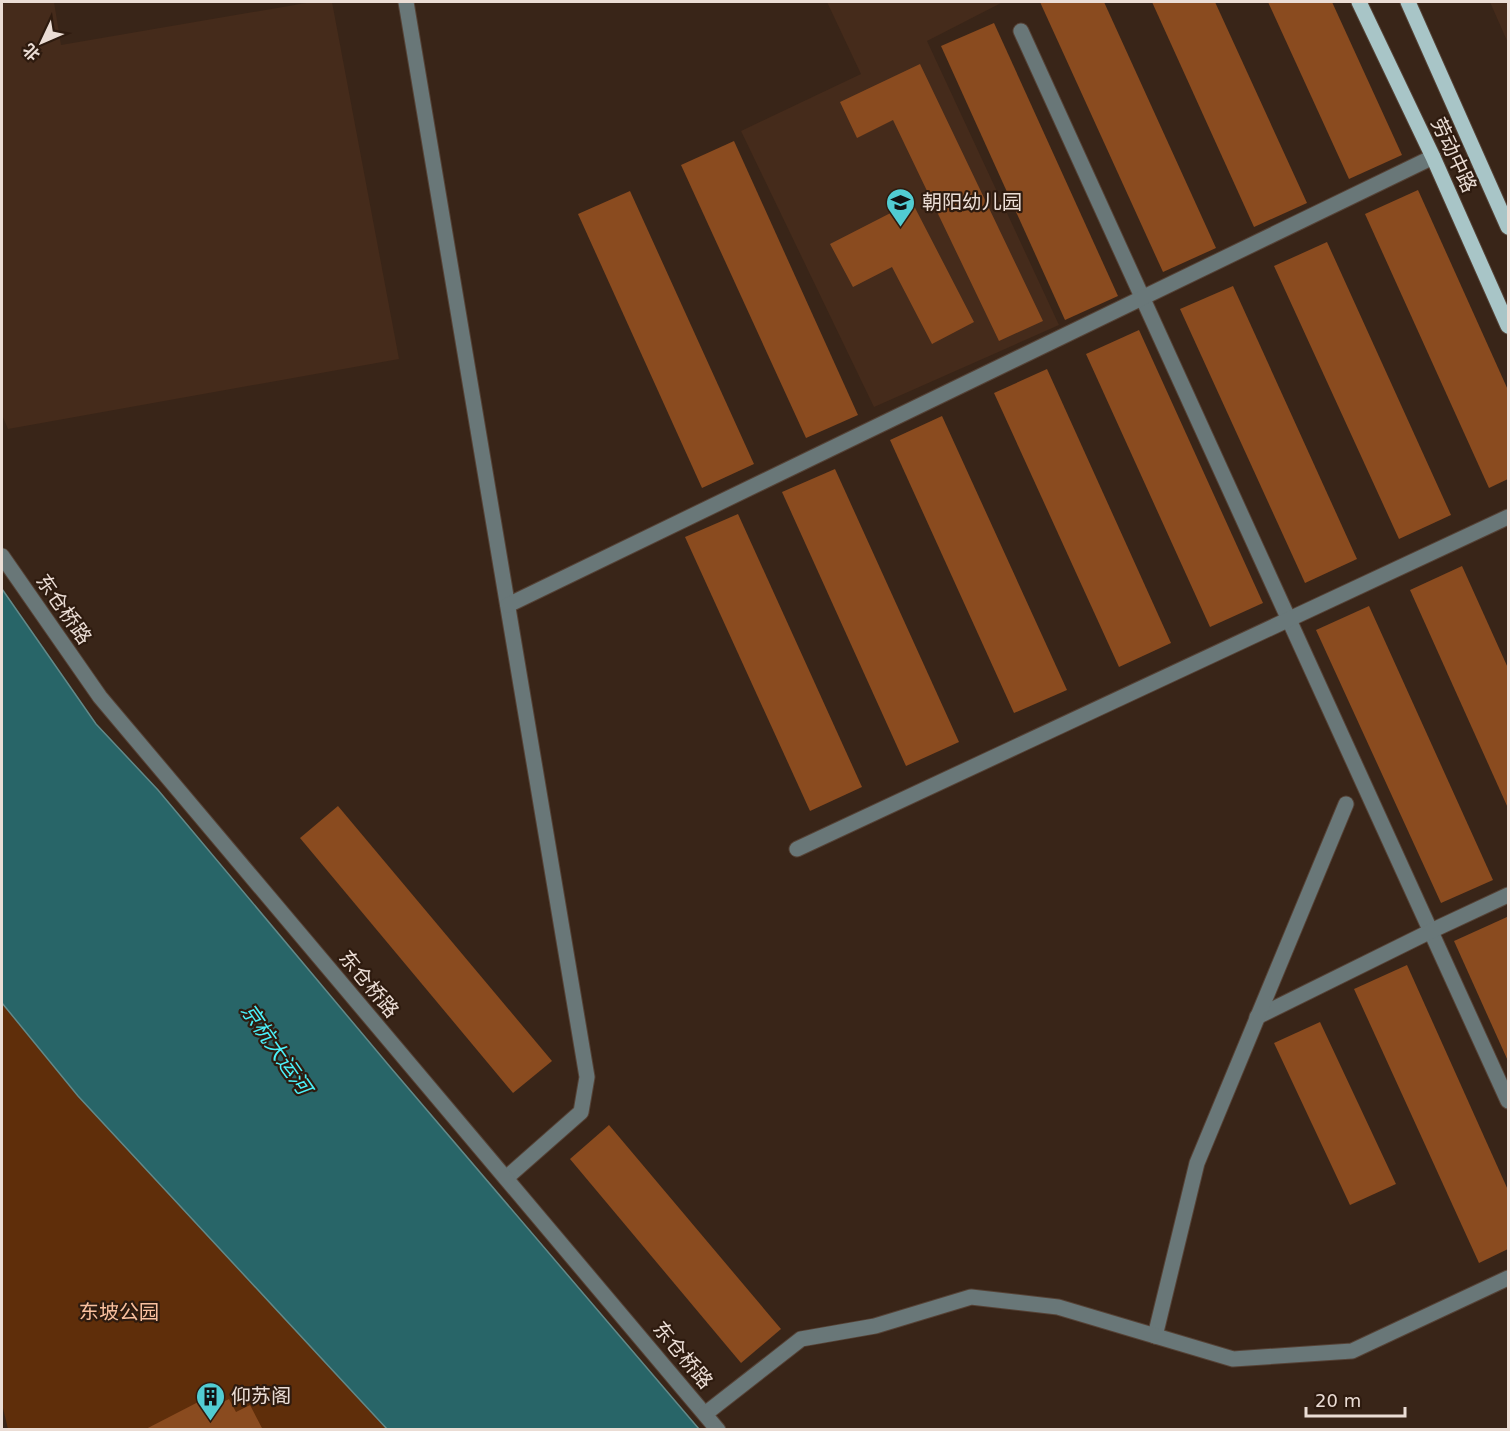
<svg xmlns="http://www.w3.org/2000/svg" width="1510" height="1431" font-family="'DejaVu Sans','Noto Sans SC',sans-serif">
<rect width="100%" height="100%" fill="#392518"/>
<!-- built -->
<g fill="#452b1b">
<path d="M24,2H54L61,45L312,2H332L399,359L8,429L2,415V4Z"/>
<path d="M827,2H1003L927,41L1059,325L874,407L741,131L861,74Z"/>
<path d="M1490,2H1508V43Z"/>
</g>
<!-- green -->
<path fill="#5f2e0a" d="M2,1003L78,1096L387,1429H8L2,1404Z"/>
<!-- water -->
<path fill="#286568" stroke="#628989" stroke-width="1.5" d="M2,589L96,724L158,790L391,1068L699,1429H387L78,1096L2,1003Z"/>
<!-- building -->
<g fill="#8a4b1f">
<path d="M1040,2H1104L1216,248L1163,272Z"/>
<path d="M1152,2H1215L1307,203L1254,227Z"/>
<path d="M1268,2H1332L1402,155L1349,179Z"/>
<path d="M994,23L1118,296L1065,320L941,46Z"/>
<path d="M920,64L1043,321L999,341L893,120L857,138L840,102Z"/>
<path d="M734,141L858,415L806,438L681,165Z"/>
<path d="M1418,190L1508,390V479L1489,488L1365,214Z"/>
<path d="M630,191L754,464L702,488L578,214Z"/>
<path d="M912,202L974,322L932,344L892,267L853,287L830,244Z"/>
<path d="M1327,242L1451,515L1399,539L1274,266Z"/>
<path d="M1233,286L1357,559L1305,583L1180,309Z"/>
<path d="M1139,330L1263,603L1210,627L1086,354Z"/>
<path d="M1047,369L1171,643L1119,667L994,393Z"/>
<path d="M942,416L1067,690L1014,713L890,440Z"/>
<path d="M835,469L959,742L906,766L782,492Z"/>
<path d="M738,514L862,787L810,811L685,537Z"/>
<path d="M1462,566L1508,668V808L1410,590Z"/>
<path d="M1369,606L1493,880L1441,903L1316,630Z"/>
<path d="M338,806L552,1061L513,1093L300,838Z"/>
<path d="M1507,917L1508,921V1061L1454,941Z"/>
<path d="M1407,965L1508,1190V1249L1479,1263L1354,989Z"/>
<path d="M1320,1022L1396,1184L1350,1205L1274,1043Z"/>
<path d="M609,1125L781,1329L741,1363L570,1159Z"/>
<path d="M206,1398L211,1408L229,1399L236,1412L250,1405L263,1430H144Z"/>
</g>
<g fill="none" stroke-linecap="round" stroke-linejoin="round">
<defs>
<g id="minor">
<path d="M406,2L587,1077L581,1112L506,1178"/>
<path d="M1021,31L1508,1101"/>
<path d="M2,556L100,697L718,1430"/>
<path d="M508,605L1433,157"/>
<path d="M797,849L1508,517"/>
<path d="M1257,1017L1431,931L1508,895"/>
<path d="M1155,1336L1197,1163L1346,804"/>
<path d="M705,1414L801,1339L875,1326L971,1297L1058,1307L1233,1359L1352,1351L1508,1278"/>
</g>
<g id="major">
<path d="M1359,2L1433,157L1508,326"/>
<path d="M1408,2L1508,227"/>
</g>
</defs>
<!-- minor casing -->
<use href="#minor" stroke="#554236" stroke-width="17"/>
<!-- major casing -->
<use href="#major" stroke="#554236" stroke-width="17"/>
<!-- minor -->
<use href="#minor" stroke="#697778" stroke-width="15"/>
<!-- major -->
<use href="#major" stroke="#a8c5c7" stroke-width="15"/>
</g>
<!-- icons -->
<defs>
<symbol id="school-pin" viewBox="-11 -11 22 30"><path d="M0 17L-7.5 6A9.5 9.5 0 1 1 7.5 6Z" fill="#51ccd2" stroke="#2e1b0f"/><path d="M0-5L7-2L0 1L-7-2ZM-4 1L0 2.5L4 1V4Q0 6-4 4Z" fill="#111"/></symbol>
<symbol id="building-pin" viewBox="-11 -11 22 30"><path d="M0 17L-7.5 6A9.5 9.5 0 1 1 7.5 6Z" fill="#51ccd2" stroke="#2e1b0f"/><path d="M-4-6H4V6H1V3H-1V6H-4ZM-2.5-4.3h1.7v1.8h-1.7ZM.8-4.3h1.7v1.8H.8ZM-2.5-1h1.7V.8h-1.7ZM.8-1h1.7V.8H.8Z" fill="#111"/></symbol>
</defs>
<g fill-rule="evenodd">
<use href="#school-pin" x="884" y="186" width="33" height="45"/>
<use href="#building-pin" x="194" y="1380" width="33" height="45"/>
</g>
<g text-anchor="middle" stroke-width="4.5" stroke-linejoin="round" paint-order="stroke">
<!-- street labels -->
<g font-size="20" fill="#ebddd5" stroke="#2e1b0f">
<text transform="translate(1454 155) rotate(65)" y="7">劳动中路</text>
<text transform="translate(64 609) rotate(55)" y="7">东仓桥路</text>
<text transform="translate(369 984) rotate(50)" y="7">东仓桥路</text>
<text transform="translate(683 1355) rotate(50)" y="7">东仓桥路</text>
</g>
<!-- poi labels -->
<g font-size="20" fill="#ebddd5" stroke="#2e1b0f" text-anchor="start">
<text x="922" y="209">朝阳幼儿园</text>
<text x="231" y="1403">仰苏阁</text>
</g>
<!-- park labels -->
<g font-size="20" fill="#f9c09f" stroke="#2e1b0f">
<text x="119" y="1319">东坡公园</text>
</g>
<!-- water labels -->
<g font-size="21" font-style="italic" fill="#4bf1f9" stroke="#2e1b0f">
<text transform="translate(276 1049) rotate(55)" y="7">京杭大运河</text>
</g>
</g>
<!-- border -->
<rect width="1510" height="1431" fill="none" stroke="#ebddd5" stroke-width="6"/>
<!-- north arrow -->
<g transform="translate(42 42) rotate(226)" stroke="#2e1b0f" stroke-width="4.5" paint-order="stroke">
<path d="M0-4.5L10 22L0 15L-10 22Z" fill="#ebddd5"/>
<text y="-9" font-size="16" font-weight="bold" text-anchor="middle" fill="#ebddd5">北</text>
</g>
<!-- scale -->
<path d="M1306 1407v9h99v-9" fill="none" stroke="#ebddd5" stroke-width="3"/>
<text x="1315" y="1407" font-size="18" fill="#ebddd5" stroke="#2e1b0f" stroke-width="4.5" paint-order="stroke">20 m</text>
</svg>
